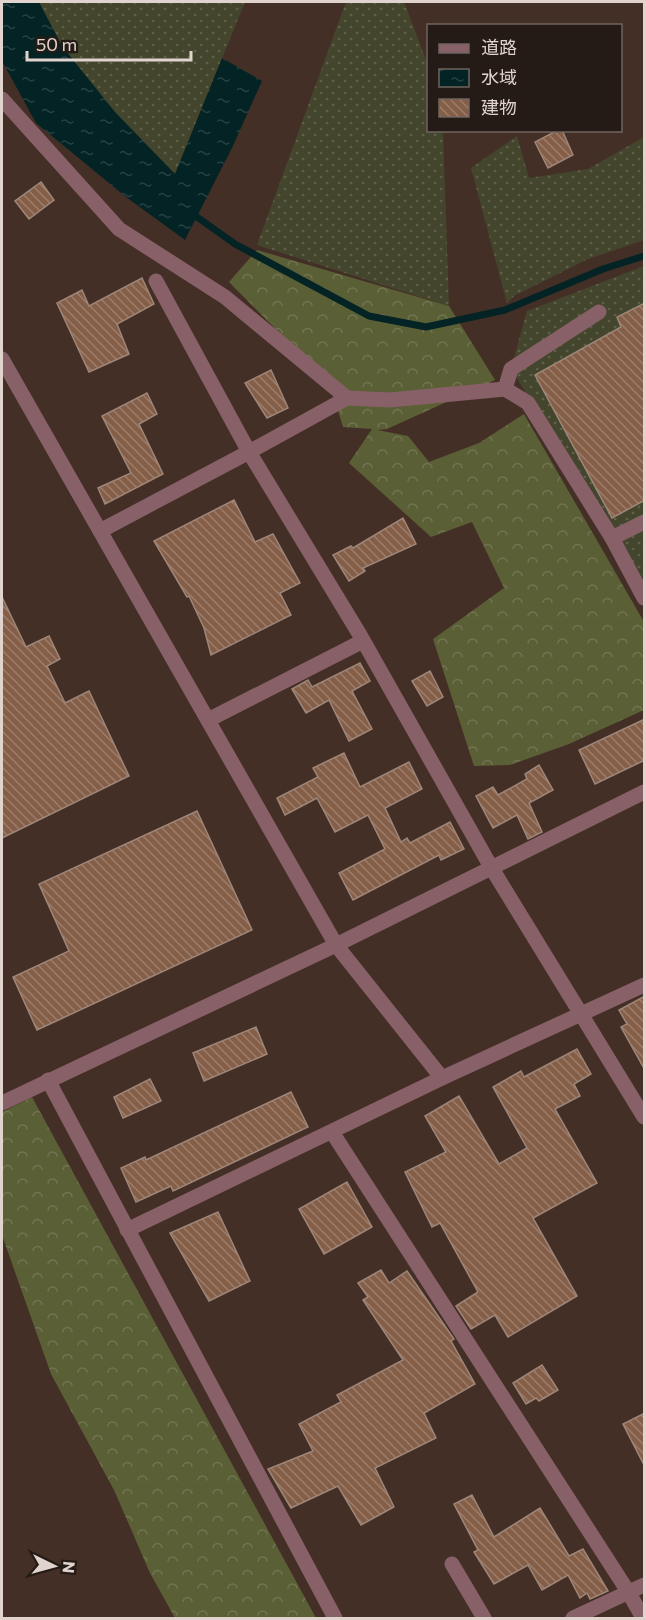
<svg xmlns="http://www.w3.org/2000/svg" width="646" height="1620" font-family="Commissioner,'Noto Sans JP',sans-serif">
<defs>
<pattern id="grass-dots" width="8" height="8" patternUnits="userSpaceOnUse" patternTransform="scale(1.5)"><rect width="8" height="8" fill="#43462c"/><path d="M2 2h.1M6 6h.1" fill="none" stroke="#5e6049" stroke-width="1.8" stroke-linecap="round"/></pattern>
<pattern id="forest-crowns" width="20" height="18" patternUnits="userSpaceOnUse" patternTransform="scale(1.5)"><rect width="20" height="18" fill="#5a5f36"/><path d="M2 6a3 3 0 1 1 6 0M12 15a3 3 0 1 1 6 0" fill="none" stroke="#717552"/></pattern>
<pattern id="water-ripples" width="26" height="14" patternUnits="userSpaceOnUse" patternTransform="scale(1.5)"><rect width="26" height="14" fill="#042325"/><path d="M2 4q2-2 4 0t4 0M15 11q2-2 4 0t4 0" fill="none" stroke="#284243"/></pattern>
<pattern id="building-back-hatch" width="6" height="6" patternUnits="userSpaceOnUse" patternTransform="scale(1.5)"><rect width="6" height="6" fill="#855e48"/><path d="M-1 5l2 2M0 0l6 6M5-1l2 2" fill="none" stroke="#9c7c6a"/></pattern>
</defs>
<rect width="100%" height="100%" fill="#442f26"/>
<!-- grass -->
<g fill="url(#grass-dots)">
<path d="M39,2H245L175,174L75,72Z"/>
<path d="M346,2H404L428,65V130L443,131L449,306L257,245Z"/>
<path d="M517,136L529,178L588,169L644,137V240L588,259L514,296L507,303L471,168Z"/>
<path d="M644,266V582L511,369L527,311Z"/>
</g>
<!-- forest -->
<g fill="url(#forest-crowns)">
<path d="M257,250L449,306L495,380L387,429L377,430L408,436L429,462L479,443L524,414L644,622V710L569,744L510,765L474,766L433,639L504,588L472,522L431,537L349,463L372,429L343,427L330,384L229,282Z"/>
<path d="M32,1097L316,1618H175L150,1573L114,1490L51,1374L2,1235V1112Z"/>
</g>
<!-- water -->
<path fill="url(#water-ripples)" d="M2,2H39L62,46L115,112L175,174L222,58L262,81L232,148L185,240L126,197L36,123L2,61Z"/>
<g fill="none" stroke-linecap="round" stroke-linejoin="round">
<!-- stream -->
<path stroke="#042325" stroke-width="7" d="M190,212L235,244L369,316L426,327L505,310L603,269L644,256"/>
</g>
<!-- building -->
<g fill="url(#building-back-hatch)" stroke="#9e877a" stroke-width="1.5">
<path d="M558,130H562L573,155L548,168L535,142Z"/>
<path d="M41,182L54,200L29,219L15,201Z"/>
<path d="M142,278L154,304L117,324L129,354L89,372L57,303L82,290L89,306Z"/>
<path d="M645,303V500L612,518L535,375L621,327L617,317Z"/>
<path d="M271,370L288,408L267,418L245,383Z"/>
<path d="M147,393L157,414L139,424L163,474L105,504L98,488L131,473L102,416Z"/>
<path d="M234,500L255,542L273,534L300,583L280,593L291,615L211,655L204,628L189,596L187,597L154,541Z"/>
<path d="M403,518L416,544L363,568L365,571L349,581L333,555L351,546L353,548Z"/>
<path d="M2,597L26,647L49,636L60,659L47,666L65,703L89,691L129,776L2,838Z"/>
<path d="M360,663L370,681L352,691L372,729L349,741L329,700L306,713L292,689L308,680L312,687Z"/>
<path d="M430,671L443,697L427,706L412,681Z"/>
<path d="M645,719V760L595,784L579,750Z"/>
<path d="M344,753L360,787L409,762L422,789L385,808L401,842L407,838L410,843L450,822L464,849L441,860L439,855L353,900L339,873L385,849L368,815L335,832L317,798L285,815L277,798L318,777L313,768Z"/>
<path d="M539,765L553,790L529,803L542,832L528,839L517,815L493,828L476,796L493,787L498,795L527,779L525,774Z"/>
<path d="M197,811L252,930L37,1030L13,977L69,951L39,884Z"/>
<path d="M645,996V1070L621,1027L627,1024L619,1010Z"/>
<path d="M256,1027L267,1054L204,1081L193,1053Z"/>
<path d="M577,1049L591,1074L574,1084L580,1096L555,1109L597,1183L533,1218L577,1296L508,1337L495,1315L471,1329L456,1306L478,1292L440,1223L432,1227L405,1172L446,1152L425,1116L459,1096L499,1164L527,1148L493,1087L521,1071L524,1077Z"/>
<path d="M150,1079L161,1101L123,1118L114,1097Z"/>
<path d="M291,1092L308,1127L173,1191L171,1186L136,1202L121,1168L145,1157L146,1160Z"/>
<path d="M347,1182L372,1227L324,1254L299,1209Z"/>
<path d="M218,1212L250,1281L209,1301L170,1233Z"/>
<path d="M381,1270L389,1283L407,1271L454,1339L451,1341L475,1384L424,1413L436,1438L375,1468L394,1507L361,1525L338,1486L291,1508L268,1469L313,1451L299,1424L341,1402L337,1395L403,1360L363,1300L368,1297L358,1283Z"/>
<path d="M542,1365L558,1390L539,1401L536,1398L526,1404L513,1383Z"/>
<path d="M645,1413V1467L623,1424Z"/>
<path d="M472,1495L494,1537L540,1508L569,1556L583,1549L608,1591L590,1599L587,1593L580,1598L568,1575L542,1590L528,1565L494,1584L474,1552L478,1550L454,1504Z"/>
</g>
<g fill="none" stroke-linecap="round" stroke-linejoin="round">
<!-- minor -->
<g stroke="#886068" stroke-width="15">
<path d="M2,99L119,229L225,297L347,398"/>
<path d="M599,312L511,369L505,389L528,403L612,538L644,598"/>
<path d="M2,359L336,945L442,1078L127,1230"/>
<path d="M505,389L390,400L347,398L249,452L360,635L491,867L644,1117"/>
<path d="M100,531L249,452L156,281"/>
<path d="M612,538L644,522"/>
<path d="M208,720L363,641"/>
<path d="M442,1078L644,985"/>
<path d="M48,1080L335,1618"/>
<path d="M2,1103L336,945L644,792"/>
<path d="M332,1132L629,1593L643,1618"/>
<path d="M452,1564L484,1618"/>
<path d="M573,1618L644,1585"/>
</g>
</g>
<!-- border -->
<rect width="646" height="1620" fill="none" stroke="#e1d3cd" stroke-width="6"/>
<!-- legend -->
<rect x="427" y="24" width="195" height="108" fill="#241a16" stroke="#70645f" stroke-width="1.5"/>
<rect x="439" y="44" width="30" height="9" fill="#886068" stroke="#70645f" stroke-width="1.5"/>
<text x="481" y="54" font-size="18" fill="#e1d3cd">道路</text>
<rect x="439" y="69" width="30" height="18" fill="url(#water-ripples)" stroke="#70645f" stroke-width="1.5"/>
<text x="481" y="84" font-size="18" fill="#e1d3cd">水域</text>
<rect x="439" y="99" width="30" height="18" fill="url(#building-back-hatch)" stroke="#70645f" stroke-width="1.5"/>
<text x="481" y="114" font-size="18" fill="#e1d3cd">建物</text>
<!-- north arrow -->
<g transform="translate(54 1566) rotate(95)" stroke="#241a16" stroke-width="4.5" paint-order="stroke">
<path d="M0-4.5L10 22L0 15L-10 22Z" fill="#e1d3cd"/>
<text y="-9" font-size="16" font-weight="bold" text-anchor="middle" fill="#e1d3cd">N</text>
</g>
<!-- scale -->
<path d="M27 51v9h164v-9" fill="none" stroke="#e1d3cd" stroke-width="3"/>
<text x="36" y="51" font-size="18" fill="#e1d3cd" stroke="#241a16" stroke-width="4.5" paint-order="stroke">50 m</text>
</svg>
